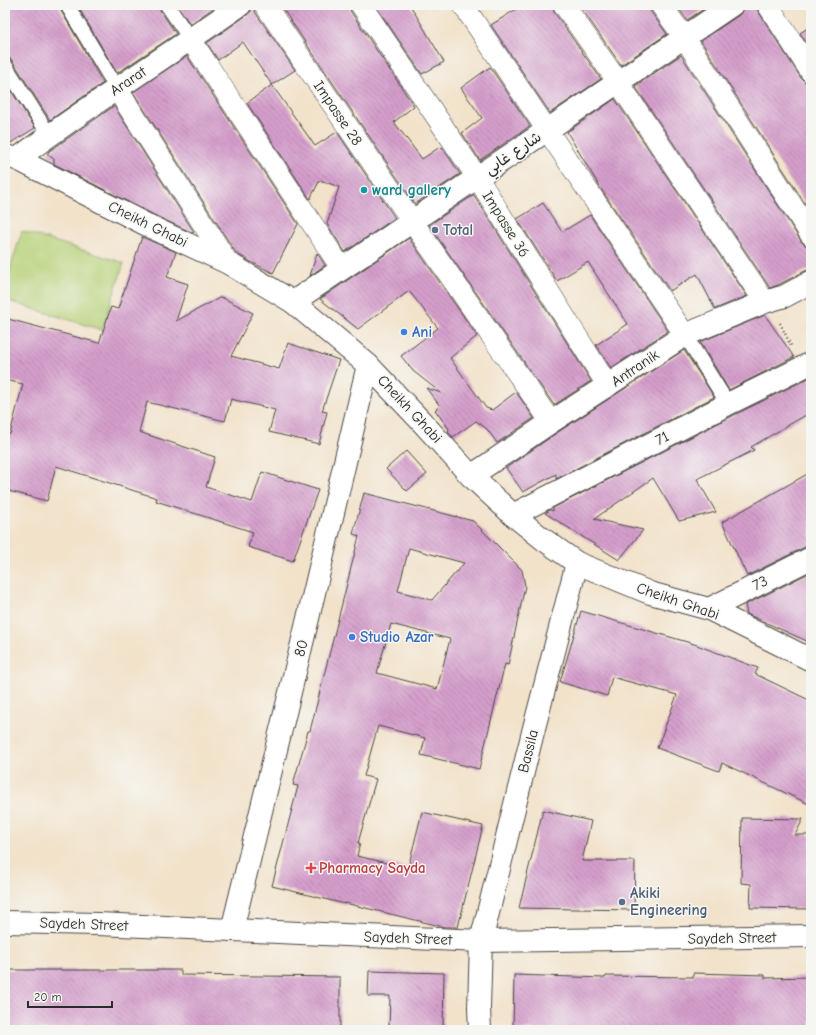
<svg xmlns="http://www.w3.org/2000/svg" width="816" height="1035" font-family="'Comic Neue','Playpen Sans Arabic',sans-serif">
<defs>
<pattern id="building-back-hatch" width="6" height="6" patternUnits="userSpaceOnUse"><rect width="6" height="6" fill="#d59fcc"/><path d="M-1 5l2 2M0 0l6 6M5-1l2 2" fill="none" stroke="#ad82a6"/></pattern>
</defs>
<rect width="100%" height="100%" fill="#f6f6f2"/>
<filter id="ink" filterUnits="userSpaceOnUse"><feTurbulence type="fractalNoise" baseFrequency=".025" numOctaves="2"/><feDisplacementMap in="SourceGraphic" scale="8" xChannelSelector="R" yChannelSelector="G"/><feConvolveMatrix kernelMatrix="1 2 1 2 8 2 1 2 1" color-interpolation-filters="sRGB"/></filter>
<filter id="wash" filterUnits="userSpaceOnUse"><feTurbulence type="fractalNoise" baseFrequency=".012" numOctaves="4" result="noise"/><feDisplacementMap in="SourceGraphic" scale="16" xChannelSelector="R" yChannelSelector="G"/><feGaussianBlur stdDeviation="0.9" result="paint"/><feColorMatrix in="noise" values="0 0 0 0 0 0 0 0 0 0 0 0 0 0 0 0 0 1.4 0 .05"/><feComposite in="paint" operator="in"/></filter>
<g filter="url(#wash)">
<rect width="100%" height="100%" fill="#f2e2ca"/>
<!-- park -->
<path fill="#b6d076" stroke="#707e50" d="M22,231L124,263L102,330L5,300V285Z"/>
<g id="blocks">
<!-- building -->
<g fill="url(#building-back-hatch)" fill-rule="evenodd">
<path d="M5,5H59L60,9L103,83L50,120L12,60L9,58L5,57Z"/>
<path d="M77,5H159L160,10L176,34L117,73Z"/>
<path d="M177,5H218L190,24Z"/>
<path d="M252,5H253L255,12L295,70L272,85L243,42L218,60L207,43L247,15L251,11Z"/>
<path d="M280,5H349L351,12L414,106L394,122L422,159L440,147L441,148L442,147L460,174L415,204Z"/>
<path d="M375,5H410L444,62L422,74Z"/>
<path d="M523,5H552L554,12L601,79L550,113L491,25Z"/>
<path d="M579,5H649L651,12L667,34L621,65Z"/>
<path d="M676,5H710L687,20Z"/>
<path d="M744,5H755L758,11L801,78L805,82L811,84V213L701,41L739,15L743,11Z"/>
<path d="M811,26V50L800,33Z"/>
<path d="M681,55L801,241L805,245L811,247V270L805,271L780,284L770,288L635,86Z"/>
<path d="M187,56L298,224L273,273L253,263L236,253L133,92Z"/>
<path d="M490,67L530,126L480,160L462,133L482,118L461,88Z"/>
<path d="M5,81L35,128L9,144H5Z"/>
<path d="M272,85L315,146L337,132L395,218L345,252L327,224L339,187L320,180L310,199L247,103Z"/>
<path d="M615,99L747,296L715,309L697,274L670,291L601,189L567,132Z"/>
<path d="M114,106L194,232L193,233L156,216L54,164V159L48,155V152Z"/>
<path d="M474,195L591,381L554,405L429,225Z"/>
<path d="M543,203L562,232L590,215L668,331L611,368L596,345L628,324L588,262L557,281L517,219Z"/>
<path d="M142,237L176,252L167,277L188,284L176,321L221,297L253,313L231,356L279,369L288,343L339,360L322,411L327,412L319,444L269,432L275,410L231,399L225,421L147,402L139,432L215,457L206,487L252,502L262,472L318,490L293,561L248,547L253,532L156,501L157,498L56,466L47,501L5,490V433L10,434L23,384L5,380V332L8,319L99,343L111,307L118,309Z"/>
<path d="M409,238L477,336L450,358L486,408L492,410L516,392L534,418L497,443L487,429L476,421L453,437L448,432L449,429L435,410L440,406L426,388L441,393L413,371L401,356L438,328L409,291L358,329L320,299Z"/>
<path d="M317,253L325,265L310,276Z"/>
<path d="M765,315L794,357L729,390L700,342Z"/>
<path d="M684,350L714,397L556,479V474L523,492L506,468L558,432Z"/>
<path d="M809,378L811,382V412L751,447L754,450L697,479L716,512L679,521L653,478L594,519L643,530L619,560L545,513L550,510L553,511V508L734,415Z"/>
<path d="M406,451L427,474L407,491L386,469Z"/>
<path d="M811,472V546L805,547L747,576L722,522Z"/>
<path d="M364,493L473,521L522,570L525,586L508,665L505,664L479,769L421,755L425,738L378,726L364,776L376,779L358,843H360L357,856L408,868L422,812L483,826L458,927H444L345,903V904L272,886L298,786L293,785L308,731H310L359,536L353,534ZM409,548L464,563L432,600L398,591ZM391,624L450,639L437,689L377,673Z"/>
<path d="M811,572V643L747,614L745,605Z"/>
<path d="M581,611L694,644L758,668L755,674L811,701V805L722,763L719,771L657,748L677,695L612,677L607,696L560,682Z"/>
<path d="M543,810L591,821L582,861H635L634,910L519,908Z"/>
<path d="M742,818L803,819L795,835H811L809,909L750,908L751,884L741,883Z"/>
<path d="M5,970H181V975L340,977V1030H5Z"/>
<path d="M369,971L444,973L443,1030H389L390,996H368Z"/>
<path d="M693,973L765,975V978L811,977V1030H513L514,975L605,978L606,976L693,977Z"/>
</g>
</g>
</g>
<g filter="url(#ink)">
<use href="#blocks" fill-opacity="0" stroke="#494643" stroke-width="1"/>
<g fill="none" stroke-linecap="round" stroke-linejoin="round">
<defs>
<g id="service">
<path d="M67,5L117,89"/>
<path d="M167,5L191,40"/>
<path d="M5,65L49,135"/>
<path d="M685,335L728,404"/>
</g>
<g id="pedestrian">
<path d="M265,5L412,221L551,422"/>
<path d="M361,5L477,177L608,386"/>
<path d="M463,5L685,335"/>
<path d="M564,5L618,82L765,302"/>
<path d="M661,5L684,37L811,235"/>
<path d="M768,5L811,72"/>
<path d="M191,40L342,269"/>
<path d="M117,89L228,263"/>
</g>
<g id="minor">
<path d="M17,159C89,105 166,57 240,5"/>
<path d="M293,302L732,5"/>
<path d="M471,476L551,422L685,335L765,302L785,296L811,282"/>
<path d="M513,515L728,404L811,363"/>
<path d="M709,609L811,558"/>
<path d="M232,930L305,631L368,365"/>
<path d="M480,1030L479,1008L481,941L534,728L577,563"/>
</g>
<g id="tertiary">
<path d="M5,156L17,159L151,227L228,263L293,302L368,365L421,421L471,476L513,515L543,539L577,563L650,593L709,609L811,660"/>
<path d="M5,922L98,924L481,941L811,936"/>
</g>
</defs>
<!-- service casing -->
<use href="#service" stroke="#494643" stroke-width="16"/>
<!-- pedestrian casing -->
<use href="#pedestrian" stroke="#494643" stroke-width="22"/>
<!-- minor casing -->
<use href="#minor" stroke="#494643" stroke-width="24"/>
<!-- tertiary casing -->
<use href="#tertiary" stroke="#494643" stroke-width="24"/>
<!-- path -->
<path stroke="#494643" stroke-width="2.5" stroke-dasharray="1 3" stroke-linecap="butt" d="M780,323L791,346"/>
<!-- service -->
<use href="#service" stroke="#fff" stroke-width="14"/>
<!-- pedestrian -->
<use href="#pedestrian" stroke="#fff" stroke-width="21"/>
<!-- minor -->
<use href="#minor" stroke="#fff" stroke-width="22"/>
<!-- tertiary -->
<use href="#tertiary" stroke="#fff" stroke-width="22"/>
</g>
</g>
<!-- markers -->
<circle fill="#0f9aa8" stroke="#f6f6f2" stroke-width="1.5" cx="364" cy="190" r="4"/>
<g fill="#5c6f8a" stroke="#f6f6f2" stroke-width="1.5">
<circle cx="435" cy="230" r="4"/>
<circle cx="622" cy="902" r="4"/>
</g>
<g fill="#3f7fe0" stroke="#f6f6f2" stroke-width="1.5">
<circle cx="404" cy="332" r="4"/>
<circle cx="352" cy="637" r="4"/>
</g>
<path fill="#e0444e" stroke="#f6f6f2" stroke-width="1.5" d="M309 862h4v4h4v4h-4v4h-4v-4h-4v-4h4z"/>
<g text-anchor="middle" stroke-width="3" stroke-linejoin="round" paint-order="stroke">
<!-- street labels -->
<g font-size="15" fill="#2b2b2b" stroke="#f6f6f2">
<text transform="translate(128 81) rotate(-34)" y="5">Ararat</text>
<text transform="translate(338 113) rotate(56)" y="5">Impasse 28</text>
<text transform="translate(513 153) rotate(-34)" y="5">شارع غابي</text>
<text transform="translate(148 224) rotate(26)" y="5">Cheikh Ghabi</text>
<text transform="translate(506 224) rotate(58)" y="5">Impasse 36</text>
<text transform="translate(635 368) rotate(-34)" y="5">Antranik</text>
<text transform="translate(410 409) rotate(47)" y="5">Cheikh Ghabi</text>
<text transform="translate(662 438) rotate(-27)" y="5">71</text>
<text transform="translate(760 583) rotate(-26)" y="5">73</text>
<text transform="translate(678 601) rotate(19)" y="5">Cheikh Ghabi</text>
<text transform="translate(301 648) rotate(-76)" y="5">80</text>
<text transform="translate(528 751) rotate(-76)" y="5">Bassila</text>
<text transform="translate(84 924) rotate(2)" y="5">Saydeh Street</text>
<text transform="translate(408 938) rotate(2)" y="5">Saydeh Street</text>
<text transform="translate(732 938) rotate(-1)" y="5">Saydeh Street</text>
</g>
<!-- culture labels -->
<g font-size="15" font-weight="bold" fill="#0d838f" stroke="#f6f6f2" text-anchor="start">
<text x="372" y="195">ward gallery</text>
</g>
<!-- service labels -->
<g font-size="15" font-weight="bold" fill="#4e5e75" stroke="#f6f6f2" text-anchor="start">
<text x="443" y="235">Total</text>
<text x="630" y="898">Akiki<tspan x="630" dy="17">Engineering</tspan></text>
</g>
<!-- shop labels -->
<g font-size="15" font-weight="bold" fill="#366cbe" stroke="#f6f6f2" text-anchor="start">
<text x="412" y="337">Ani</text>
<text x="360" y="642">Studio Azar</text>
</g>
<!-- health labels -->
<g font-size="15" font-weight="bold" fill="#be3a42" stroke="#f6f6f2" text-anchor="start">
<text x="319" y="873">Pharmacy Sayda</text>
</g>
</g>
<!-- margin -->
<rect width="816" height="1035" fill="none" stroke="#f6f6f2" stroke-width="20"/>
<!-- scale -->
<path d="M28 1001v6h84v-6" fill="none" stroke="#2b2b2b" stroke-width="2"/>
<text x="34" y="1001" font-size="12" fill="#2b2b2b" stroke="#f6f6f2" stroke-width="3" paint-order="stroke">20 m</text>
</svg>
